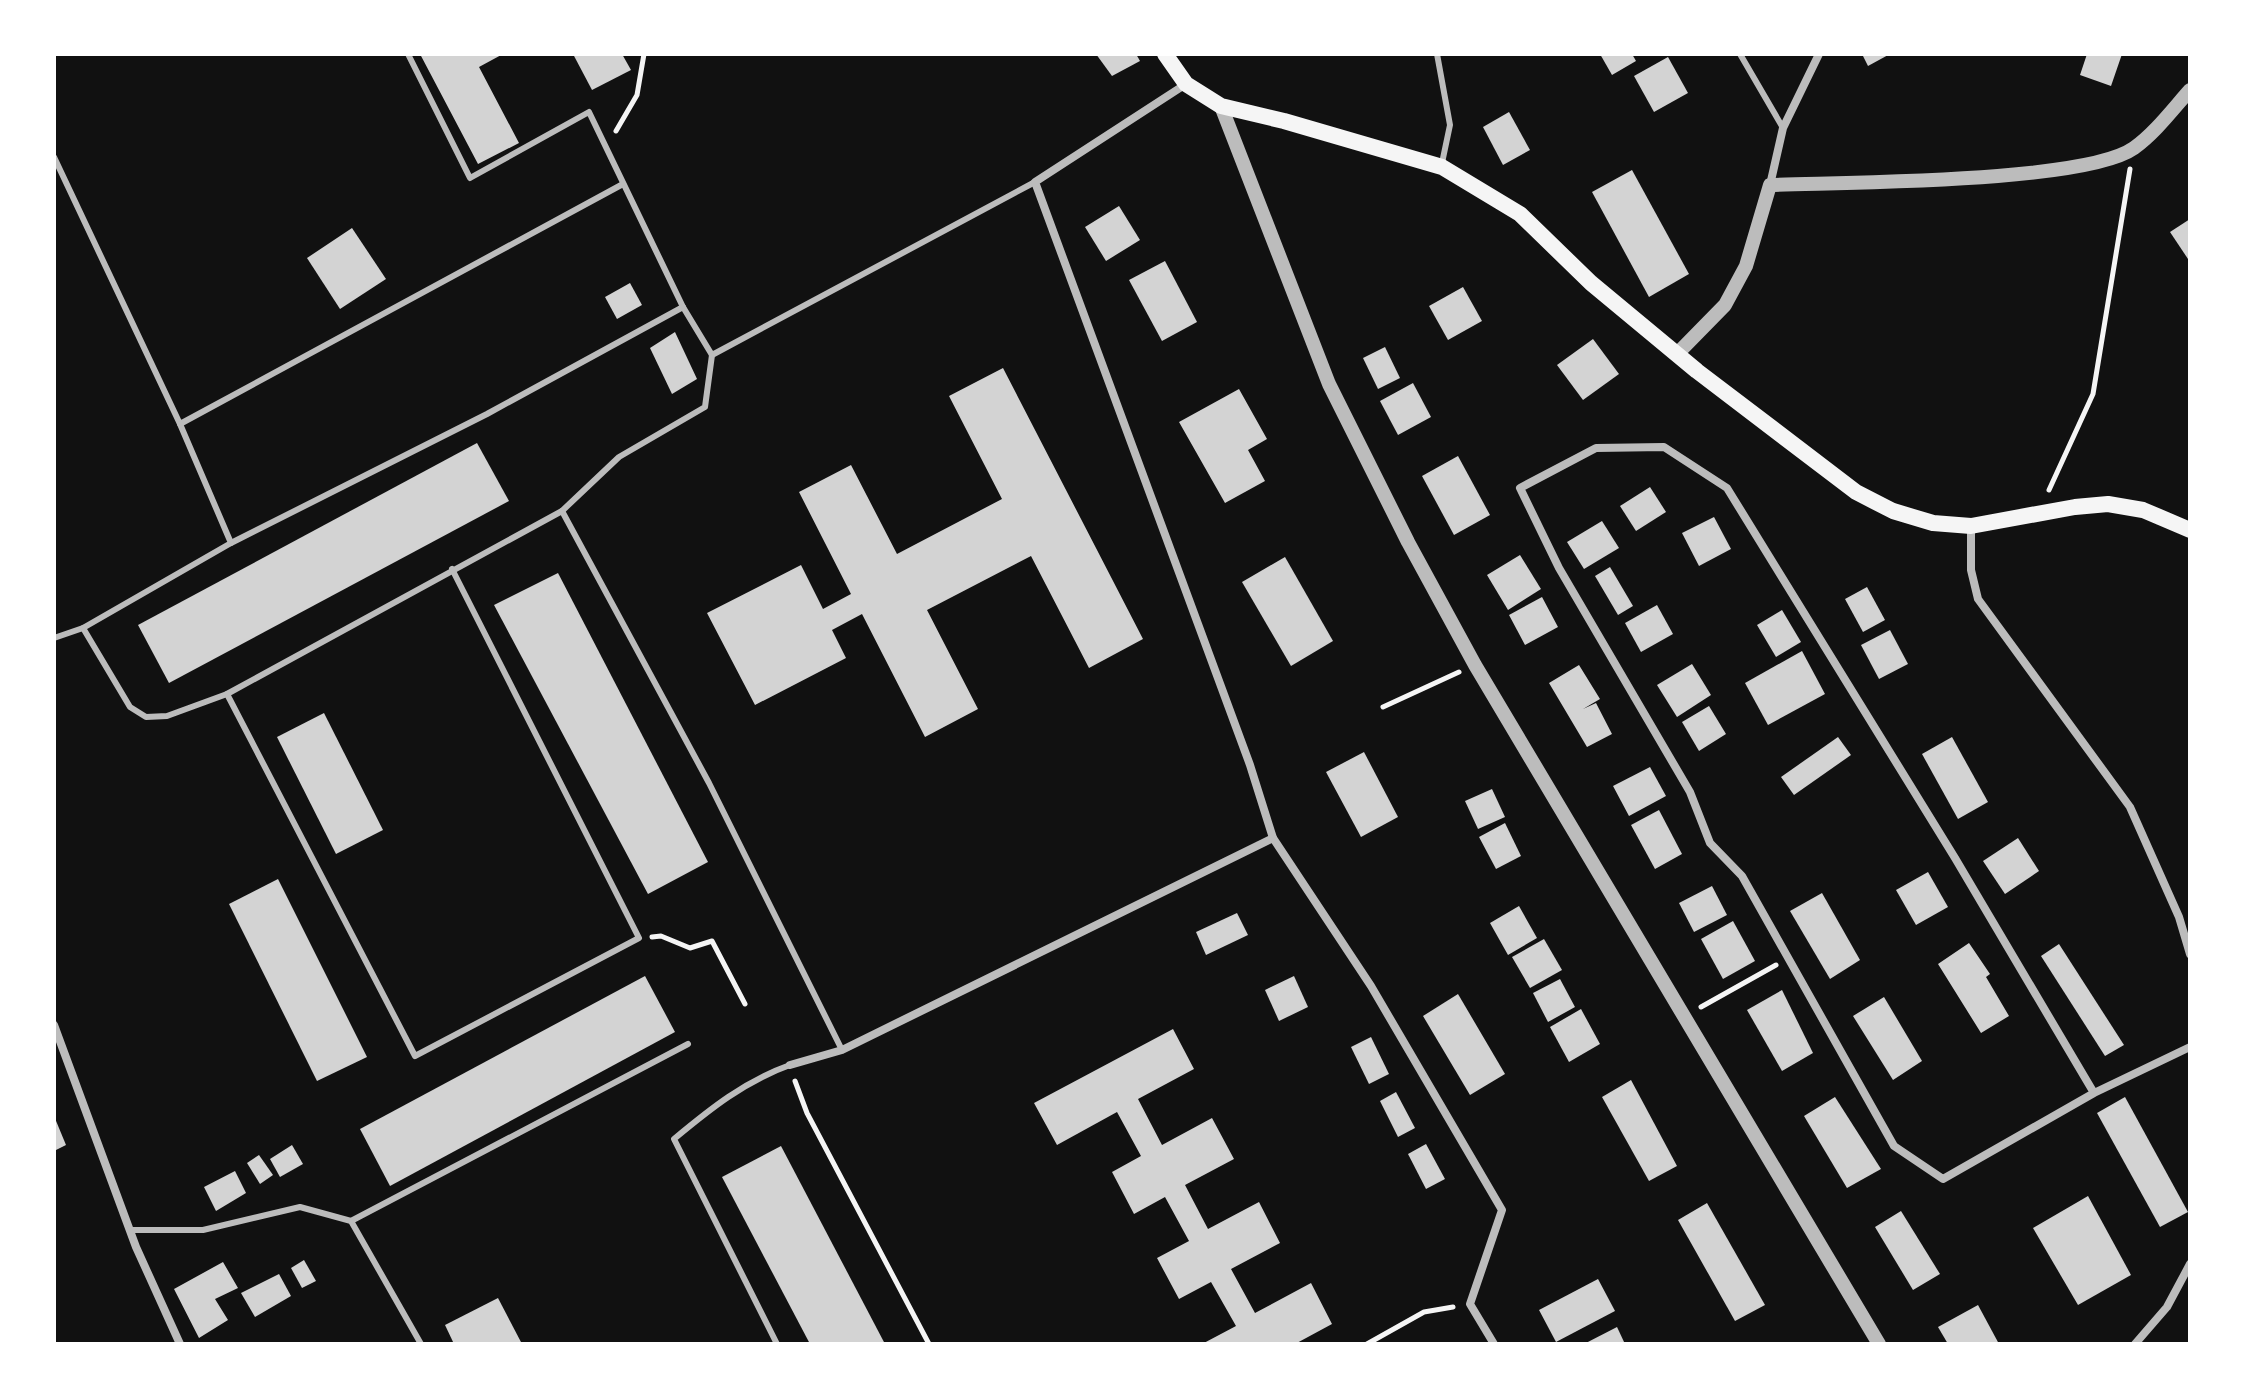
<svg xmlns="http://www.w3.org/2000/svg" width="2244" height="1398" font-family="Commissioner,sans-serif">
<rect width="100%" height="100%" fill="#111"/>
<!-- building -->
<g fill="#d3d3d3">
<path d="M420,54H503L479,67L519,143L478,164Z"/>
<path d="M573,54H622L631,70L592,90Z"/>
<path d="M1096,54H1136L1140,61L1112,76Z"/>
<path d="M1600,54H1632L1636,61L1612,75Z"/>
<path d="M1862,54H1890L1868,66Z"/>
<path d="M2087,54H2122L2111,86L2080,75Z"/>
<path d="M1668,57L1688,93L1654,112L1634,76Z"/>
<path d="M1509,112L1530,150L1503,165L1483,127Z"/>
<path d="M1632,170L1689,274L1649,297L1592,192Z"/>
<path d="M1119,206L1140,240L1106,261L1085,227Z"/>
<path d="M2190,219V262L2170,232Z"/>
<path d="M352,228L386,279L340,309L307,258Z"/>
<path d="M1165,261L1197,322L1162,341L1129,280Z"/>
<path d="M630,283L642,305L617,319L605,297Z"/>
<path d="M1463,287L1482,321L1448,340L1429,306Z"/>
<path d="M675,332L697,379L672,394L650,348Z"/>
<path d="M1593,339L1619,374L1583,400L1557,365Z"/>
<path d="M1385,347L1400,378L1378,389L1363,358Z"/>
<path d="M1003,368L1143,639L1089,668L1031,556L927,610L978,709L925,737L862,614L832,630L846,658L755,705L707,613L801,565L823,609L851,594L799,492L851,465L897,554L1002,499L949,396Z"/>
<path d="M1413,383L1431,417L1398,435L1380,401Z"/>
<path d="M1239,389L1267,439L1248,450L1265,481L1225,503L1179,422Z"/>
<path d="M477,443L509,501L169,683L138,625Z"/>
<path d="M1458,456L1490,515L1454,535L1422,476Z"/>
<path d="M1650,487L1666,512L1636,531L1620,506Z"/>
<path d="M1714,517L1731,549L1699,566L1682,533Z"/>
<path d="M1602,521L1619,548L1584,569L1567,542Z"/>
<path d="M1520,555L1541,589L1508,610L1487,575Z"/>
<path d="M1285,557L1333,641L1291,666L1242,582Z"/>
<path d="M1610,567L1633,606L1618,615L1595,576Z"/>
<path d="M558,573L708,862L648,894L494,605Z"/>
<path d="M1867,587L1885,620L1863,632L1845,599Z"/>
<path d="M1542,597L1558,627L1525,645L1509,615Z"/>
<path d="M1657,605L1673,634L1641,652L1625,623Z"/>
<path d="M1782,610L1801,642L1776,657L1757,625Z"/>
<path d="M1890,630L1908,664L1879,679L1861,645Z"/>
<path d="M1802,651L1825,694L1768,725L1745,683Z"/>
<path d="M1692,664L1711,695L1677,717L1657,685Z"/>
<path d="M1579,665L1600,699L1583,709L1596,703L1612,734L1587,747L1549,683Z"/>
<path d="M1709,706L1726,734L1699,751L1682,722Z"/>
<path d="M324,713L383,830L336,854L277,737Z"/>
<path d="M1838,737L1851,755L1794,795L1781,777Z"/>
<path d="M1952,737L1988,802L1958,819L1922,754Z"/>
<path d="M1364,752L1398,817L1361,837L1326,772Z"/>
<path d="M1650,767L1666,796L1629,816L1613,786Z"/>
<path d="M1492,789L1505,817L1478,829L1465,801Z"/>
<path d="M1659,810L1682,854L1655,869L1631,825Z"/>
<path d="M1505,823L1521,856L1496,869L1479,837Z"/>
<path d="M2018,838L2039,871L2005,894L1983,861Z"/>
<path d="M1928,872L1948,907L1916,925L1896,890Z"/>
<path d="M278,879L367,1057L317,1081L229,904Z"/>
<path d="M1712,886L1727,915L1694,932L1679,903Z"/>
<path d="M1822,893L1860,960L1830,979L1790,911Z"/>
<path d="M1519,906L1537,938L1508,955L1490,923Z"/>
<path d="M1237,913L1248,935L1206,955L1196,932Z"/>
<path d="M1733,921L1755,961L1723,979L1701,939Z"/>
<path d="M1544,939L1562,970L1530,988L1512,957Z"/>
<path d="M1969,943L1990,974L1986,977L2009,1016L1981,1033L1938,964Z"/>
<path d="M2059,944L2124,1045L2105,1056L2041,956Z"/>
<path d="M645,976L675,1032L390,1186L360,1129Z"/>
<path d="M1294,976L1308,1007L1279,1021L1265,990Z"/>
<path d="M1560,979L1575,1007L1548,1022L1533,993Z"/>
<path d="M1782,990L1813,1053L1782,1071L1747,1010Z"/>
<path d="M1458,994L1505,1074L1470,1095L1423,1016Z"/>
<path d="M1884,997L1922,1061L1893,1080L1853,1016Z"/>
<path d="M1581,1009L1600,1044L1569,1062L1550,1027Z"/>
<path d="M1173,1029L1194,1069L1138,1099L1162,1145L1212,1118L1234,1159L1185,1185L1208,1229L1259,1202L1280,1243L1231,1269L1255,1313L1311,1283L1332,1324L1295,1344H1202L1236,1326L1211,1282L1179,1299L1157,1258L1189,1241L1165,1197L1134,1214L1112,1172L1141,1156L1117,1112L1057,1145L1034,1103Z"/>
<path d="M1371,1037L1389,1074L1369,1084L1351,1047Z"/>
<path d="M1631,1080L1677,1166L1649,1181L1602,1097Z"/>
<path d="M1396,1092L1415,1128L1398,1137L1380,1101Z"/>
<path d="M1835,1097L1881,1169L1847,1188L1804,1116Z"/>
<path d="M2125,1097L2188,1212L2160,1227L2097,1113Z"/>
<path d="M54,1116L66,1145L54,1151Z"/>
<path d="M1426,1144L1445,1179L1426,1189L1408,1154Z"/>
<path d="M292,1145L303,1164L280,1177L270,1159Z"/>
<path d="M781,1146L885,1344H810L722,1177Z"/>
<path d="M259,1155L273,1175L260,1184L247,1163Z"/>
<path d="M235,1171L246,1193L216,1211L204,1187Z"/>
<path d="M2088,1196L2131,1275L2078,1305L2033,1228Z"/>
<path d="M1707,1203L1765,1305L1735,1321L1678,1220Z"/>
<path d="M1901,1211L1940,1274L1913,1290L1875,1227Z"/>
<path d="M304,1260L316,1281L302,1288L291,1268Z"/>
<path d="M223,1262L238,1288L215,1299L228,1320L199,1338L174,1289Z"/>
<path d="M279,1274L291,1296L255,1317L241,1293Z"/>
<path d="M1598,1279L1615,1311L1556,1342L1539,1310Z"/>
<path d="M498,1298L522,1344H454L445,1325Z"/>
<path d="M1978,1305L1999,1344H1948L1938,1327Z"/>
<path d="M1617,1327L1625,1344H1584Z"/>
</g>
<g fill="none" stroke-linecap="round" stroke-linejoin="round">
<!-- path -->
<g stroke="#f5f5f5" stroke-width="5">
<path d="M616,131L637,95L644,54"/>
<path d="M2049,490L2093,394L2130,169"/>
<path d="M1383,707L1459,672"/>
<path d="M652,937L661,936L690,948L712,941L745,1004"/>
<path d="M1701,1007L1776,965"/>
<path d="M795,1081L807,1113L929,1344"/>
<path d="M1367,1344L1424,1312L1453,1307"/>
</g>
<!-- service -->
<g stroke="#bcbcbc" stroke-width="6">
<path d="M408,54L470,178L589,112L683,307L712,355L1035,182"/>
<path d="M1437,54L1450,125L1442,163"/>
<path d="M1740,54L1783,128"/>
<path d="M54,157L180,424L623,184"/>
<path d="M562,511L709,783L842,1050"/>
<path d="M231,543L487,414L683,307"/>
<path d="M83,628L130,707L146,717L167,716L227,694L562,511L619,457L705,407L712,355"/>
<path d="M54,638L83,628L231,543L180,424"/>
<path d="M227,694L415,1056L639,938L452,569"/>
<path d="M351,1221L688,1044"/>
<path d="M130,1230H203L300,1207L351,1221L421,1344"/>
<path d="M777,1344L674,1139C710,1109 745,1081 790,1065"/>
</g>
<!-- minor -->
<g stroke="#bcbcbc" stroke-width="8">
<path d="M1186,84L1035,182L1250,765L1273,838L1371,986L1502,1210L1470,1304L1494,1344"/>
<path d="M1770,185L1783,128L1819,54"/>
<path d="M1971,526V570L1978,599L2130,807L2179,917L2190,954"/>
<path d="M54,1025L136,1247L180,1344"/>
<path d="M790,1065L842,1050L1273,838"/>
<path d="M2094,1093L1955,858L1727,488L1664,447L1596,448L1520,488L1559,568L1690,792L1710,843L1742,876L1894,1146L1943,1179L2094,1093L2190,1047"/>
<path d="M2135,1344L2167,1307L2190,1264"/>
</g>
<!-- tertiary -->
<g stroke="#bcbcbc" stroke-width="14">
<path d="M1221,106L1329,384L1408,542L1475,665L1879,1344"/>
<path d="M1677,354L1725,305L1746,266L1770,185C1842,182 2085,183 2134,148C2155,133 2173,109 2190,90"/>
</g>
<!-- secondary -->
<path stroke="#f5f5f5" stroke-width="16" d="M1165,54L1186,84L1221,106L1284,121L1442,167L1520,214L1591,283L1697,371L1856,492L1893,511L1933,523L1971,526L2075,507L2108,504L2143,510L2190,530"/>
</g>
<!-- border -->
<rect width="2244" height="1398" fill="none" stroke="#ffffff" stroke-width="112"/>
</svg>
